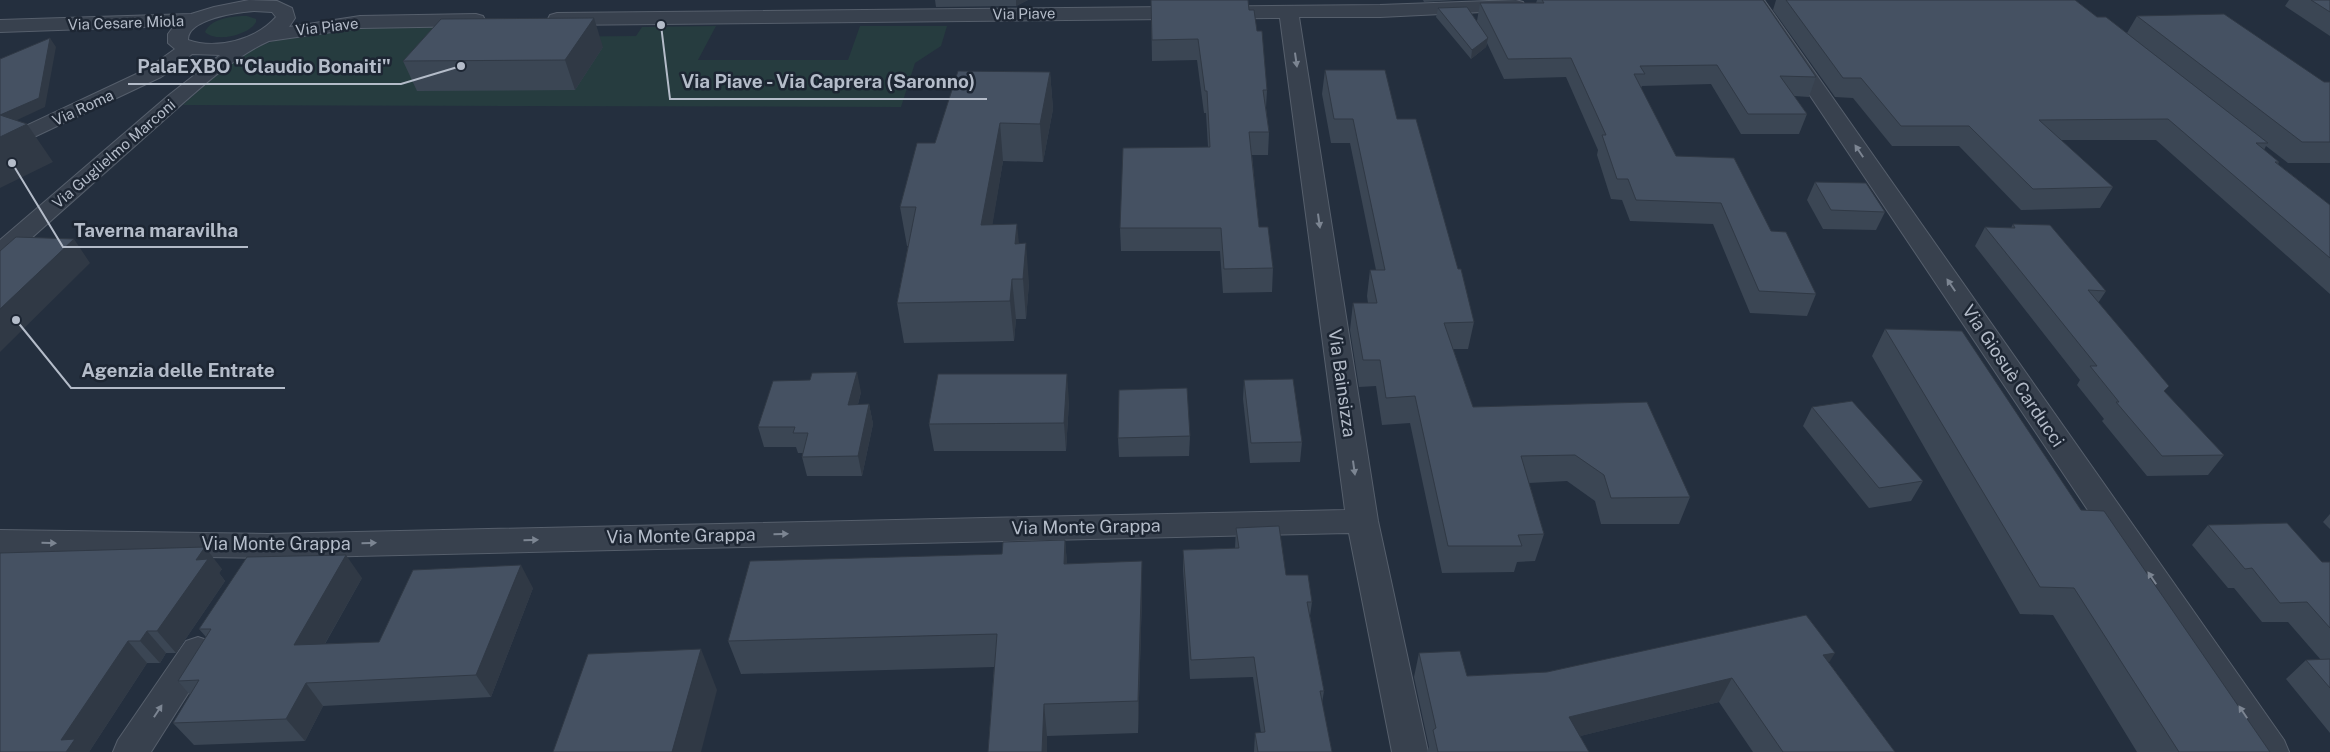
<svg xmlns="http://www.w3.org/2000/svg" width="2330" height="752" font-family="'Public Sans',sans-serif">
<rect width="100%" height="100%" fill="#242f3e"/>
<!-- green -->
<g fill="#263c3f">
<path d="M247,16L256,19V22C249,35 216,43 205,32C211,18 233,16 247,16Z"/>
<path d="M716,26L698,60H848L860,26H947L941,46L915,63L901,107L183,105C202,88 220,70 242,56C300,21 374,27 439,27L430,38L636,36L642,27Z"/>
</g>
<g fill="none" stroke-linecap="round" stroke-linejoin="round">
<defs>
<g id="minor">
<path d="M249,0L277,1L292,8L295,18L289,27L360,16L476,14L483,16L485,20L483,24L476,26L360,28L269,41C229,59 188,99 154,129C106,172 57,215 9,258L0,260V240L169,95L220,55L192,54L180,65L161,77L0,153V138L147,69L175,49L168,43V34L174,26L0,32V20L191,14L214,7ZM254,11L272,12L276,17C256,40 216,50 188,40C187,19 238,12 254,11Z"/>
<path d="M1516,0L1523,2L1525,6L1523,10L1380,17H1299L1378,521L1428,752H1392L1349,533L268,558L0,554V530L268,534L1345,510L1280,18L557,25L550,23L548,19L550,15L557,13L1380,5Z"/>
<path d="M1746,0H1764L2284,740L2289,752H2250Z"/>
<path d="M198,637L210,641L215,651L151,752H113L118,740L186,641Z"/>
</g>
</defs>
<!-- minor casing -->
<use href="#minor" stroke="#565f6c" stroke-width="2"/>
<!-- minor -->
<use href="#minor" fill="#38414e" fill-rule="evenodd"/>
</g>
<!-- wall -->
<g fill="#3b4654">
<path d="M935,0H1028L1016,6L936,7Z"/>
<path d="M1151,0L1249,10L1267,90L1266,108L1269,132L1268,155H1252L1259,227L1273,268L1272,292L1223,293L1220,251H1121L1120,228L1208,147L1206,113H1204L1197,60L1152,61Z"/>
<path d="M1423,0H1456L1424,2Z"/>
<path d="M1537,0H1763L1816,77L1809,97L1794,96L1807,114L1799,134H1741L1711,84L1642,86L1641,88L1676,156L1771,231L1816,294L1807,316L1750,313L1713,224L1630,221L1622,200L1611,199L1597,155L1598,150L1566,77L1504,79L1487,43L1486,47L1471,59L1436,17L1438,8L1477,21L1480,3H1536Z"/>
<path d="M1776,0H2075L2097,17L2127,33L2137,16L2324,82H2330V163H2288L2266,146L2264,150L2279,162L2278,164L2330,205V294L2156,140H2061L2113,187L2100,208L2021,210L1959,146H1892L1853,98L1835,97L1773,10Z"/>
<path d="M2289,0H2330V36L2285,6Z"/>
<path d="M603,47L575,90L417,91L403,61Z"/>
<path d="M1325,70L1397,119L1474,322L1468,349H1453L1473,407L1690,497L1679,524H1601L1595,501L1567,481L1529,483L1544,534L1535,561L1517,562L1514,572L1442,573L1410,423L1382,425L1376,386L1359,387L1350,330L1353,303H1368L1367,296L1370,270H1376L1350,143H1331L1322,94Z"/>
<path d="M1050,72L1053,109L1043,162L1003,161L992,225L1019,243L1029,283L1026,319H1016L1014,341L904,343L897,303L908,246H907L900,207L935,143Z"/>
<path d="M1815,182L1885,212L1876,230L1823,229L1807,200Z"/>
<path d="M2013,224L2106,291L2098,303L2165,392L2224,455L2208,475L2147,476L2102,421L2104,419L2077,385L2080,380L1975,246L1985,227L2011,228Z"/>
<path d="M1885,329L2081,510L2270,752H2137L2053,615L2020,614L1872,356Z"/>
<path d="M1244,380L1302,442L1300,462L1250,463L1243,399Z"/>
<path d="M861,392L858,404H869L873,424L862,476H807L802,457L803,453H798L796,447H764L758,427Z"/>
<path d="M1069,401L1066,451H934L929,424Z"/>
<path d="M1812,407L1923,481L1911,501L1869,508L1803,426Z"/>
<path d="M1190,436L1189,456L1119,457L1118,438Z"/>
<path d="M2330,514V529L2323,522Z"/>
<path d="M2208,525L2322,562H2330V733L2286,679L2306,660H2321L2288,622H2262L2234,588H2228L2192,545Z"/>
<path d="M1236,528L1286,575L1312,602L1310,616L1324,691L1322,703L1332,752H1254L1255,733H1261L1253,677L1190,679L1183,570V550L1235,548Z"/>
<path d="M1065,540L1067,564L1142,594L1138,733L1047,736V752H988L994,667L741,674L728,641L1002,554Z"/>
<path d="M0,553L222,569L219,573L225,581L176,653H166L160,663H147L89,752H0Z"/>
<path d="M362,578L325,644L379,642L533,588L491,697L323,706L305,741L194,745L173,723L190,695L178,681L206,637L199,629Z"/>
<path d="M1419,653L1467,676L1829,663L1895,752H1753L1719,702L1580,736L1589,752H1427L1429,747L1414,677Z"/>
</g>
<!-- shaded-wall -->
<g fill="#303945">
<path d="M1016,0H1028L1016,6Z"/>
<path d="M594,18L603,47L575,90L565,60Z"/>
<path d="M50,38L56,47L45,107L0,128V115Z"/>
<path d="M1488,38L1486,47L1471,59L1472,50Z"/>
<path d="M1050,72L1053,109L1043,162L1040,124Z"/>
<path d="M1000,123L1003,161L986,264L981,225Z"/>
<path d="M27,124L53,162L0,188V137Z"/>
<path d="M1017,224L1021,264L1015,244Z"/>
<path d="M74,239L90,263L0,352V309Z"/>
<path d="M1026,243L1029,283L1026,319L1023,279Z"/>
<path d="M1012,279L1016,319L1014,341L1010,301Z"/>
<path d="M857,372L861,392L853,424L848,405Z"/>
<path d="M1067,374L1069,401L1066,451L1064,423Z"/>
<path d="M869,404L873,424L862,476L858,456Z"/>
<path d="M1065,540L1068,573L1064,564Z"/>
<path d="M205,547L222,569L219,573L225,581L176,653L157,631L196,560Z"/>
<path d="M346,555L362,578L311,668L294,645Z"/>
<path d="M1142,561V594L1138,733V701Z"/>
<path d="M521,565L533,588L491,697L476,675Z"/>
<path d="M147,631L166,653L160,663L140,641Z"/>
<path d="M128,641L147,663L89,752H66L61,740Z"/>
<path d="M701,649L717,690L701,752H672Z"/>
<path d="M1835,653L1820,677L1823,655Z"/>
<path d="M1732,678L1719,702L1560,741L1569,717Z"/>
<path d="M306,683L323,706L305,741L286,719Z"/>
<path d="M1044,704L1047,736V752H1042Z"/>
</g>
<!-- building -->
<g fill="#455162" stroke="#303945">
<path d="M1151,0H1248L1249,10H1254L1257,31H1262L1267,90H1263L1269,132H1249L1259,227H1268L1273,268L1224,269L1221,228H1120L1123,148L1210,147L1207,91H1205L1198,39L1152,40Z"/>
<path d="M1542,0H1763L1816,77L1780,76L1807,114H1748L1717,65L1640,66L1645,74H1634L1676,156L1734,158L1771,231L1786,232L1816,294L1759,291L1721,203L1636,200L1628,179H1617L1602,135H1606L1571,58L1508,59L1480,3H1544Z"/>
<path d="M1786,0H2075L2097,17H2106L2268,143H2256L2279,162H2275L2330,205V258L2168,119L2039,120L2113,187L2033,189L1969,126H1901L1861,78H1843Z"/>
<path d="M2311,0H2330V12Z"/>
<path d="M1467,7L1488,38L1472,50L1438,8Z"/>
<path d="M2224,14L2324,82H2330V142H2302L2137,16Z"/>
<path d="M594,18L565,60L403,61L441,19Z"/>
<path d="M50,38L39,98L0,115V59Z"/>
<path d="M1325,70H1385L1397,119H1416L1458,269H1461L1474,322L1444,323L1473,407L1647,402L1690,497L1611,498L1604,475L1575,455L1521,456L1544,534L1518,535L1522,546H1448L1415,396L1386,398L1380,360H1363L1353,303H1377L1370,270H1385L1353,119H1334Z"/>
<path d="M958,71L1050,72L1040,124L1000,123L981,225L1017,224L1015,244L1026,243L1023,279H1012L1010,301L897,303L916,207H900L917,143H935Z"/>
<path d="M0,115L27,124L0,137Z"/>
<path d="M1815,182L1866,183L1885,212L1831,210Z"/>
<path d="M2013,224L2050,225L2106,291L2088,290L2169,386L2164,391L2224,455L2162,456L2116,402H2119L2090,366H2097L1985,227L2015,228Z"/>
<path d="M16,237L74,239L0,309V251Z"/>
<path d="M1885,329L1962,331L2081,510L2104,511L2270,752H2179L2074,588L2040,587Z"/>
<path d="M857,372L848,405L869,404L858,456L802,457L808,433H793L795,427H758L773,381L810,380L812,373Z"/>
<path d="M938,374H1067L1064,423L929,424Z"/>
<path d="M1293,379L1302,442L1251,443L1244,380Z"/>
<path d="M1187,388L1190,436L1118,438L1119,390Z"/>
<path d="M1852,401L1923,481L1879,488L1812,407Z"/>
<path d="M2287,523L2322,562H2330V628L2307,602L2280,603L2252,568L2245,569L2208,525Z"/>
<path d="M1279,526L1286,575H1308L1312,602H1307L1324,691H1320L1332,752H1258L1255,733L1265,732L1254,657L1191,660L1183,550L1239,548L1236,528Z"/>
<path d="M1065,540L1064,564L1142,561L1138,701L1044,704L1042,752H988L997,634L728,641L750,561L1002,554L1003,542Z"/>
<path d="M205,547L196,560L208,559L157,631H147L140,641H128L61,740L75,739L66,752H0V553Z"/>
<path d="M346,555L294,645L379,642L413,570L521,565L476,675L306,683L286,719L173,723L199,680L178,681L211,629H199L247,557Z"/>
<path d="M1806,615L1835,653L1823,655L1895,752H1783L1732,678L1569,717L1589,752H1438L1433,730L1436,728L1419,653L1460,651L1467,676L1547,672Z"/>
<path d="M701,649L672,752H553L588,654Z"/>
<path d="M2330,659V688L2306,660Z"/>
</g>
<!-- one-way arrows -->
<defs><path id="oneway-solid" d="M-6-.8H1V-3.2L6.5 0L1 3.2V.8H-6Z" transform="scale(1.25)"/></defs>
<g fill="#7c8592">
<use href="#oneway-solid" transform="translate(1296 60) rotate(82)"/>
<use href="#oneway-solid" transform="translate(1859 151) rotate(-124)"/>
<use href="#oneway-solid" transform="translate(1319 221) rotate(82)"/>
<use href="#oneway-solid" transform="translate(1951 285) rotate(-124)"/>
<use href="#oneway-solid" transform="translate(1354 468) rotate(82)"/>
<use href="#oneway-solid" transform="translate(781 534) rotate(-1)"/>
<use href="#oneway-solid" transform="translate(531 540) rotate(-1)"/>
<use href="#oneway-solid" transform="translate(49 543) rotate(1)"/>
<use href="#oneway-solid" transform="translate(369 543) rotate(-1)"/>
<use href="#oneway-solid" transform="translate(2152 578) rotate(-124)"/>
<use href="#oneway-solid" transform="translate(158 711) rotate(-57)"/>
<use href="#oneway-solid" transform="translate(2243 712) rotate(-124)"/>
</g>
<g text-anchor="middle" stroke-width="5" stroke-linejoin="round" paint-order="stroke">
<!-- far-street labels -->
<g font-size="15" fill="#b4bcc9" stroke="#1d2633">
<text transform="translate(1024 14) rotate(-1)" y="5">Via Piave</text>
<text transform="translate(126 23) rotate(-2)" y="5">Via Cesare Miola</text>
<text transform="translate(327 27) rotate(-7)" y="5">Via Piave</text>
<text transform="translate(83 108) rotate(-25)" y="5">Via Roma</text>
<text transform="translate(114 154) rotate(-41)" y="5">Via Guglielmo Marconi</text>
</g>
<!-- street labels -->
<g font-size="18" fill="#b4bcc9" stroke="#1d2633">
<text transform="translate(2013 376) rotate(56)" y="6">Via Giosuè Carducci</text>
<text transform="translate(1342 383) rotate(82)" y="6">Via Bainsizza</text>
<text transform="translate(1086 527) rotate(-1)" y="6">Via Monte Grappa</text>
<text transform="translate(681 536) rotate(-1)" y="6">Via Monte Grappa</text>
<text x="276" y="550">Via Monte Grappa</text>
</g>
</g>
<!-- callouts -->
<path fill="none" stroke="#b4bcc9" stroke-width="2" d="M461 66L401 84H128M661 25L670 99H987M12 163L63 247H248M16 320L71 388H285"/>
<g fill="#b4bcc9" stroke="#1d2633" stroke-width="2">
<circle cx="461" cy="66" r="5"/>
<circle cx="661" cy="25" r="5"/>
<circle cx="12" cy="163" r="5"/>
<circle cx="16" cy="320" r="5"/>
</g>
<g font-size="19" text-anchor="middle" font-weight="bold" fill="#b4bcc9" stroke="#1d2633" stroke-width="5" stroke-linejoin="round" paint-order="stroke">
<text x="264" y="73">PalaEXBO "Claudio Bonaiti"</text>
<text x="828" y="88">Via Piave - Via Caprera (Saronno)</text>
<text x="156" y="237">Taverna maravilha</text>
<text x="178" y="377">Agenzia delle Entrate</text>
</g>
</svg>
